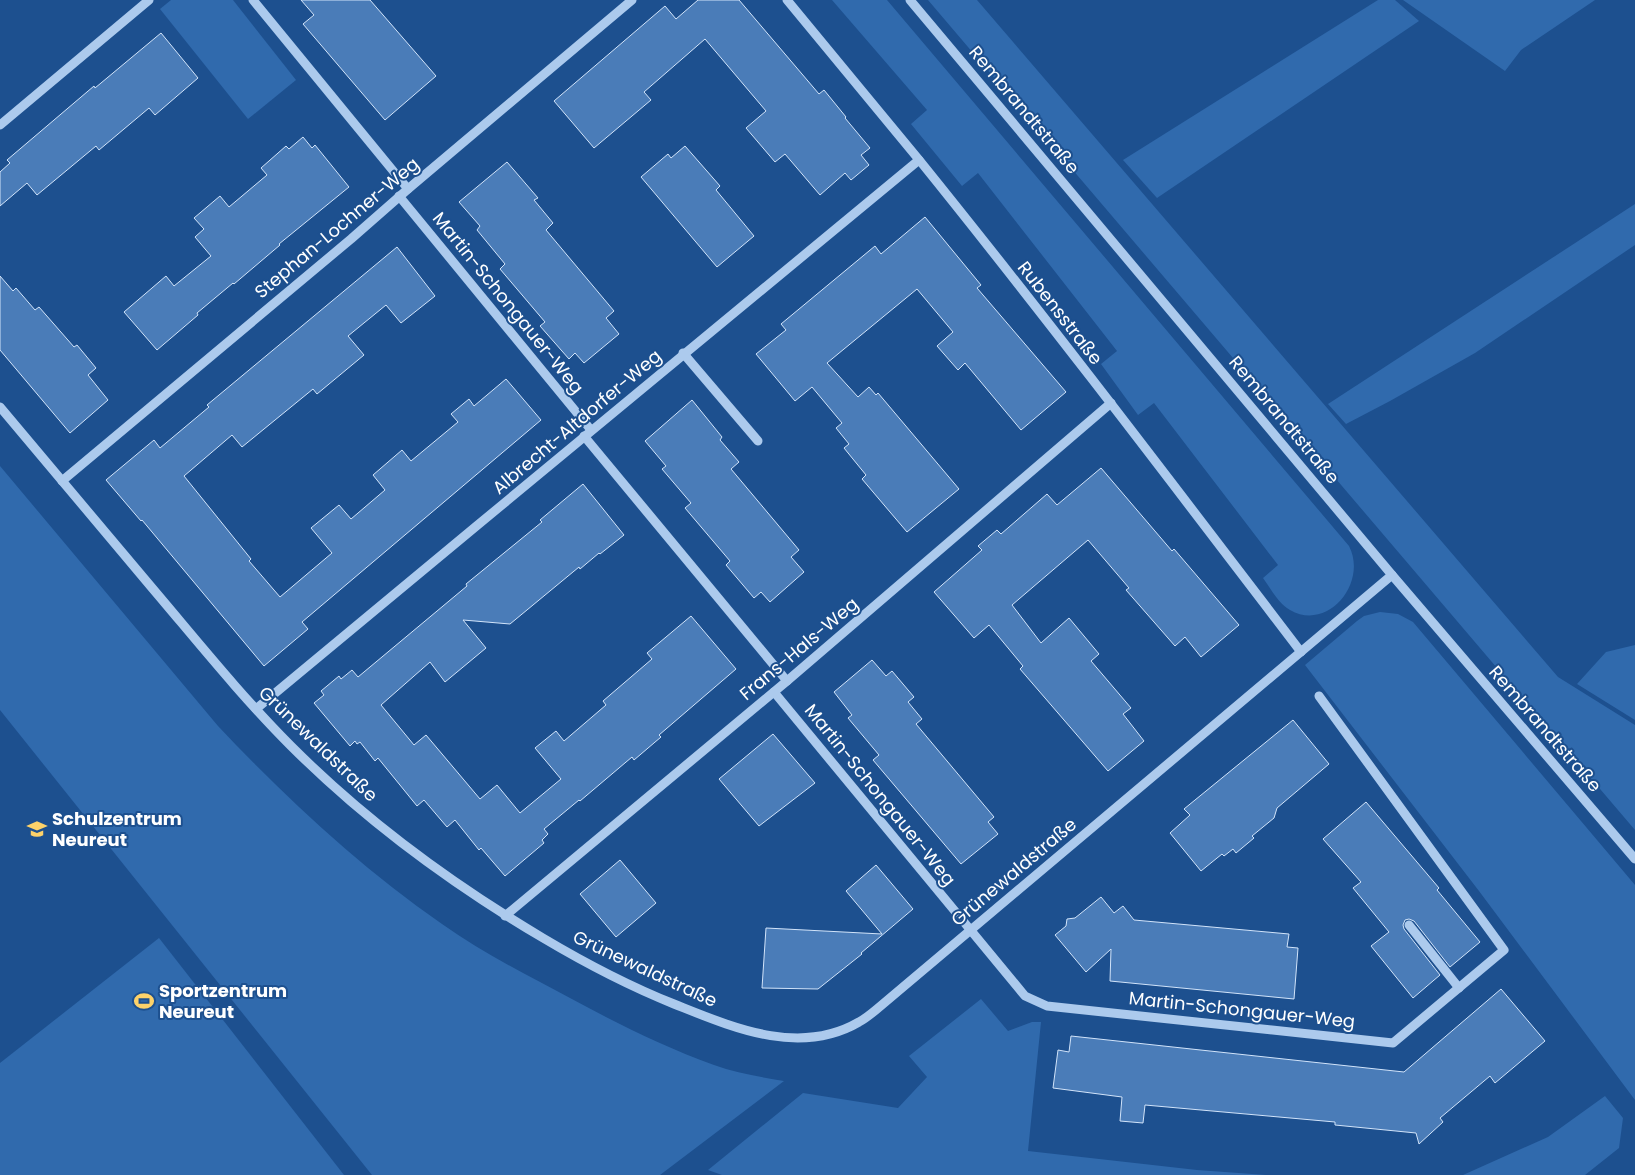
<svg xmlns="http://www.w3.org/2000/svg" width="1635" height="1175" font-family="Poppins,sans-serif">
<rect width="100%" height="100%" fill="#1d508f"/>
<!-- green -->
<g fill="#306aad">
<path d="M171,0H233L296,80L248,119L160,9Z"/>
<path d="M832,0H887L1349,546C1368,583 1328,632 1290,610C1278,603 1271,589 1263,578L1278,565L1154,403L1138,415L1101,364L1117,351L978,173L962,186L911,124L927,110Z"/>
<path d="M928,0H977L1558,677L1635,725V830Z"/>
<path d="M1378,0H1395L1419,21L1157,198L1123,160Z"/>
<path d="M1403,0H1595L1521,50L1505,71Z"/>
<path d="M1635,204V245L1475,353L1390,401L1346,424L1328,404Z"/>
<path d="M0,466L218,726C287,799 360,867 442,924C481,952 527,975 570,998C616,1023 664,1047 714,1065C736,1073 761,1077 784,1081L660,1175H372L0,710Z"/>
<path d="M1380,612L1398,614L1413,622L1635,885V1100L1479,891L1305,665L1357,621L1364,616Z"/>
<path d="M1635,645V720L1577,684L1606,652Z"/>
<path d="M159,938L344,1175H0V1063Z"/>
<path d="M981,999L1008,1031L1032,1022H1041L1028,1151L1197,1170L1266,1175H722L708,1170L803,1093L898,1108L927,1077L909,1056Z"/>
<path d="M1605,1096L1623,1118L1619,1148L1585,1175H1463L1548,1137Z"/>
</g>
<!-- building -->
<g fill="#4a7cb8" stroke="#d2e4fa">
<path d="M301,0H370L436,76L385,120L303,24L314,15Z"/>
<path d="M698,0H739L819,94L824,90L846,117L845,118L870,148L861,155L869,165L851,180L845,173L820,195L785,154L775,162L746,128L766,111L705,39L644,92L651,100L594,148L554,101L665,6L676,19Z"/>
<path d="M161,33L198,78L155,115L149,108L99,150L96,146L37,195L27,183L0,206V172L10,163L7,160L94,86L95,88Z"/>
<path d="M303,137L312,148L315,145L349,187L279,244L280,245L234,284L233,283L197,313L198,315L157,350L124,312L166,276L174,286L211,256L195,237L204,229L194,218L220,196L229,207L267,175L261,168L286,146L289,149Z"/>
<path d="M685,146L720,186L716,190L754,236L717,267L641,177L668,154L671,158Z"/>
<path d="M507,162L538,198L534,200L553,223L546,230L614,311L606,318L619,334L584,363L575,353L569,359L540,326L545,322L500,269L505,264L477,230L480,226L459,202Z"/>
<path d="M925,217L981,285L977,288L1066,392L1021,430L965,363L958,370L937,346L953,332L917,289L827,363L858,397L869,387L876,395L878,393L959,489L907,532L862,479L866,475L844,448L849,444L836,428L842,423L812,387L795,401L756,354L786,330L781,324L875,246L881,254Z"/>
<path d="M397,247L435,296L401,323L386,305L348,336L364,355L317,394L313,389L242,447L232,435L184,476L251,559L249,561L280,597L332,553L311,528L339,505L351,519L385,490L373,475L402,450L411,461L458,422L451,414L469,399L474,406L506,379L541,420L302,622L308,629L264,666L142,520L141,521L106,480L154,440L160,448L209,407L207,405Z"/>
<path d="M0,276L13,291L16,288L35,310L39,307L74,347L77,345L96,368L88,375L108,400L70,433L0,350Z"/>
<path d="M692,400L722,437L720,440L739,462L731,469L799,550L791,557L804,572L770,602L761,592L754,598L726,565L730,561L685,508L691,503L662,469L666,466L645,441Z"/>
<path d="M1101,468L1172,551L1174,549L1239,625L1201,657L1185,637L1175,646L1126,590L1129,588L1088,540L1012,605L1041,643L1069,618L1099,654L1091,661L1131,708L1123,714L1144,741L1108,771L1020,669L1023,666L989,625L974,638L934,592L982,550L978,546L997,530L1001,534L1047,494L1057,505Z"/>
<path d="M583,484L624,535L600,554L599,553L580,569L579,567L510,624L463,620L486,648L445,682L430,662L381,705L414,745L426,735L480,799L497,785L520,813L561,779L535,748L556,731L564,741L606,705L603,701L652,659L647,653L691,616L736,669L659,735L661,737L634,760L632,757L580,801L579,800L544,829L548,834L542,840L544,843L505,876L481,848L479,850L455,820L447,827L424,800L417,806L378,758L375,761L360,742L357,744L355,741L350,746L314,703L324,695L321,691L339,676L341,679L352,670L358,677L467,586L466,584L542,522L540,520Z"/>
<path d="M872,660L886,676L892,671L914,697L908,702L922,719L916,724L994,817L988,822L998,834L961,864L873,760L879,755L848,718L852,715L834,692Z"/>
<path d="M1293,720L1329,764L1277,808L1274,818L1252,836L1254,838L1236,853L1233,849L1224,856L1222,854L1201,871L1170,833L1190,815L1184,809Z"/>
<path d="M773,734L815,783L759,826L719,779Z"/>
<path d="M1366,802L1439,888L1437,890L1480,942L1450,967L1414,921L1409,919L1405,920L1403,925L1404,929L1440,975L1413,998L1371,946L1389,932L1353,888L1361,882L1323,839Z"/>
<path d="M620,860L656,903L616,937L580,894Z"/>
<path d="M876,865L913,909L861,953L862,954L818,989L762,988L766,928L882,934L846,891Z"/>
<path d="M1101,897L1114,913L1123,906L1134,920L1289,934L1287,947L1298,948L1294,999L1110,981L1111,949L1086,972L1055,935L1066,926L1067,919L1075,918Z"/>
<path d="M1501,989L1545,1041L1495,1083L1490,1076L1440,1118L1443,1122L1419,1144L1416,1133L1335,1125V1122L1145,1105L1143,1123L1120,1121L1122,1097L1053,1088L1058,1050L1069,1052L1071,1036L1404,1072Z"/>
</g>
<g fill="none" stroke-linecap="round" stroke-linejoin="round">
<!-- minor -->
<g stroke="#accaed" stroke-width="9">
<path d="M253,0L408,189"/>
<path d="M787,0C831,54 876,107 920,161C1050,322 1175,487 1301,652"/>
<path d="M910,0L1392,575L1635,859"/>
<path d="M0,125L149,0"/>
<path d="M399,196L591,430"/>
<path d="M683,353L758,441"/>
<path d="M0,407C51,467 102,528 153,589C198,642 242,697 291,746C366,821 452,884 543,938C585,963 629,986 674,1004C732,1027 799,1057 859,1022C865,1019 871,1014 877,1009L1392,575"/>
<path d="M584,436L787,681"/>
<path d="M62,481L351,239L408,189L632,0"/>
<path d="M774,692L1025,996L1047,1006L1393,1043L1504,950L1319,696"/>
<path d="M256,709C477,526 697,342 919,160"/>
<path d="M505,916L787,681L1111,403"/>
<path d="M1409,925L1459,988"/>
</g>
</g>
<!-- icons -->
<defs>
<symbol id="school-bare" viewBox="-9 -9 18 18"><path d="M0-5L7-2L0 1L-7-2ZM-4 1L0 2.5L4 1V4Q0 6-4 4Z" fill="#fdd26a" stroke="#1d508f" stroke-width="2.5" paint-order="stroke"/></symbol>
<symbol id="stadium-bare" viewBox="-9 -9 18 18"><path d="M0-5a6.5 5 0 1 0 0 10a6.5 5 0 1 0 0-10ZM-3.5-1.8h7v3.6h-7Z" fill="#fdd26a" stroke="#1d508f" stroke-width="2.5" paint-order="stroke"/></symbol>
</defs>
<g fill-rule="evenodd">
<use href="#school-bare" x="23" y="815" width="28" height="28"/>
<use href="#stadium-bare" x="130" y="987" width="28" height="28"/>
</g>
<g text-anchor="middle" stroke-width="4" stroke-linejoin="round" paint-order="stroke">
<!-- street labels -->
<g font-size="18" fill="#fff" stroke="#1d508f">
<text transform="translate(1024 110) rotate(50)" y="6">Rembrandtstraße</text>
<text transform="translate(337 228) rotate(-40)" y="6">Stephan-Lochner-Weg</text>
<text transform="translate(508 303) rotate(51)" y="6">Martin-Schongauer-Weg</text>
<text transform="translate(1060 313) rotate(52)" y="6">Rubensstraße</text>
<text transform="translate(1284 420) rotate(50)" y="6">Rembrandtstraße</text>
<text transform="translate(577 422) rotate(-40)" y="6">Albrecht-Altdorfer-Weg</text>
<text transform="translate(799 649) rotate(-40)" y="6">Frans-Hals-Weg</text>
<text transform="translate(1545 729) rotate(49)" y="6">Rembrandtstraße</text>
<text transform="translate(318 744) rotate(44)" y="6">Grünewaldstraße</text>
<text transform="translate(880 795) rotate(51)" y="6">Martin-Schongauer-Weg</text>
<text transform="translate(1014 872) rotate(-40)" y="6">Grünewaldstraße</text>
<text transform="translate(645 969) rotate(25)" y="6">Grünewaldstraße</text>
<text transform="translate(1242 1010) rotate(6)" y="6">Martin-Schongauer-Weg</text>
</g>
<!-- poi labels -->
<g font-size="18" font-weight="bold" fill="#fff" stroke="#1d508f" text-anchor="start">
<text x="52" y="825">Schulzentrum<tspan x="52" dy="21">Neureut</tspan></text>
<text x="159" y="997">Sportzentrum<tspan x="159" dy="21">Neureut</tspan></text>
</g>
</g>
</svg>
